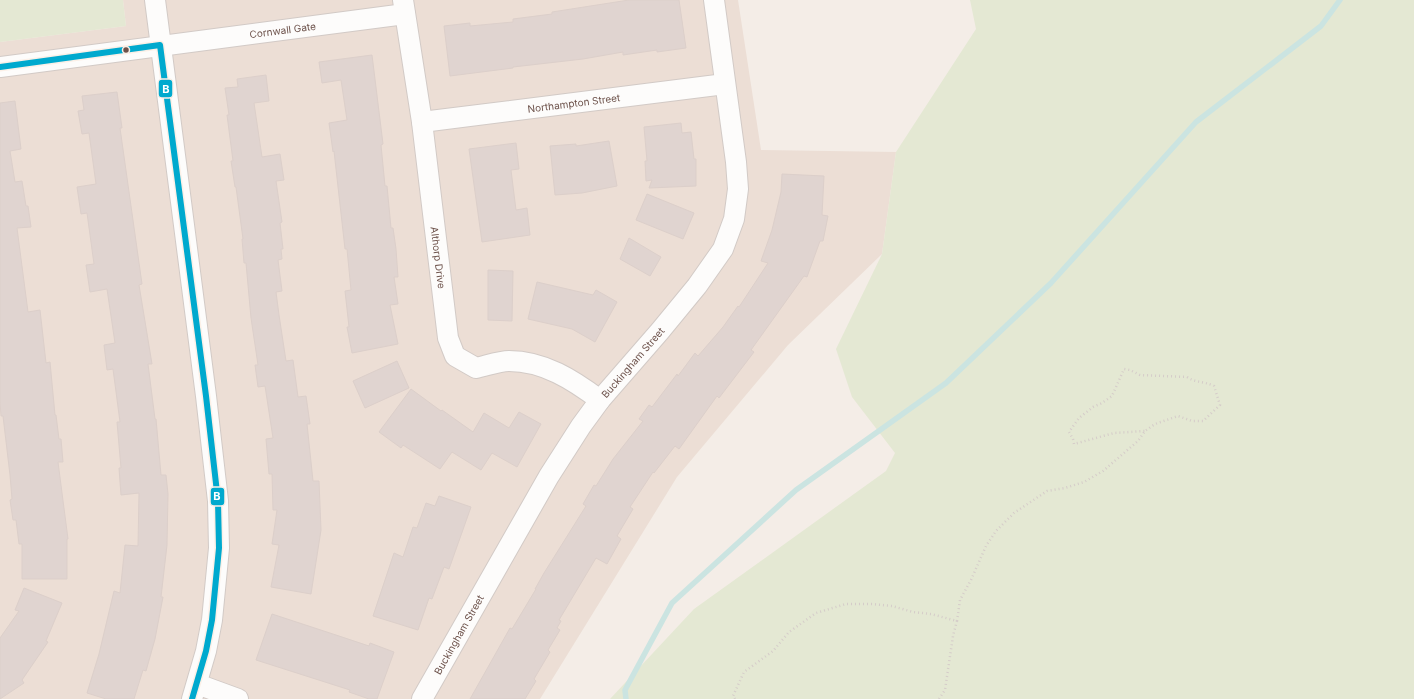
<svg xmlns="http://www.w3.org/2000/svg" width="1414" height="699" font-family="Inter,sans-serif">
<rect width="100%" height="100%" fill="#f4ede7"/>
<!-- residential -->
<path fill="#ecded5" d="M123,0H738L761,150L896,152L882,254L788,345L677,477L540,699H0V42L126,26Z"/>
<!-- green -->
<g fill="#e4e8d3">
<path d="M0,0H123L126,26L0,42Z"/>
<path d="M970,0H1414V699H610L694,609L886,471L895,453L852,397L836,349L882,254L896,152L976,29Z"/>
</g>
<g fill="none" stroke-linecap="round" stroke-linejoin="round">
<!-- stream -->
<path stroke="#cbe4e1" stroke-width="5.5" d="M626,699L625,690L672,603L796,490L946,383L1051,283L1196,122L1321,26L1340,0"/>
</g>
<!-- building -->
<g fill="#e0d4d0" stroke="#dccfca">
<path d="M629,0H679L686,48L657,52V50L623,55V52L583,59L513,67V68L450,76L444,26L470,23V26L513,22V19L552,14V12Z"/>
<path d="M372,55L383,144L381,145L385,186H387L391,228H393L396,249L398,277H394L398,304L390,305L398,344L352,353L347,327H349L345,291L351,290L347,249H345L334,151L333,152L329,123L347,120L341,80L322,83L319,62Z"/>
<path d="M266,75L269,101L254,103L262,157L280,154L284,180L276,181L282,222L280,223L283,249H281L282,259L278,260L282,291L276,292L279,315L286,361L293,360L298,397L306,396L310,424H307L313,481H319L321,530L311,594L271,587L279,545L272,544L277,510H273L272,474H269L266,439L273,438L265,386L258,387L255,365H258L251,318L246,263H244L242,239H243L236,187H235L231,161H233L227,115H229L225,88L238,87L237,79Z"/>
<path d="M117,92L122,128H120L142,284L139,285L152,364H148L155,419H156L161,475H166L168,494L167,545L161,597H163L155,639L146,671L143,670L134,699H106L87,693L99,654L114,591L120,593L125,545L138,546L139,493L121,495L119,468H121L117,422H120L113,369L107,370L104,345L115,343L107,289L90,292L86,265L94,264L87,213L81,214L77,187L96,184L89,133L82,134L78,111L84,110L82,96Z"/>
<path d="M15,101L21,149L10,151L15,182L22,181L26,206H28L31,227L17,228L28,312L40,310L46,363L50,362L55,415H56L59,439H61L63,462H58L68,539H67V579H22V544H19L16,520H13L10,500L12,499L10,475L3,416H1L0,402V103Z"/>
<path d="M681,123L682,133L691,132L694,159H696V186L649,188L652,180L646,181L645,161H647L644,127Z"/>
<path d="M609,141L617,186L582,193L555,195L550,146L576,144V146Z"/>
<path d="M516,143L519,169L511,170L516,210L527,208L530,235L482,242L469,149Z"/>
<path d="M782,174L824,176L822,215L828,216L823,241H820L807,277L804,276L751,350L754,352L719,398L717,396L679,449L675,446L654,473L653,472L630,507L633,509L617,536L621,539L607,564L596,558L559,620L561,621L557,628L560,630L548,650L550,652L534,679L536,681L525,699H470L501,644L510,628L512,629L536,589H535L544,573L586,506L583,504L594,485L596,486L613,459L643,421L639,419L649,405L652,407L677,374L678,376L695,353L698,356L723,327L738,306L739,307L768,263L761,261L772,230L781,192Z"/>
<path d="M647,194L694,213L683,239L636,220Z"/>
<path d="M629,238L661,257L650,276L620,259Z"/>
<path d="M488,270L513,271L512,321L488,320Z"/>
<path d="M537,282L593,295L596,290L617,302L595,342L572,329L528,319Z"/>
<path d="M397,361L409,388L365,408L353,381Z"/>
<path d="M411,389L441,411L442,410L473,432L484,413L509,428L519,412L541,424L517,467L492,453L481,470L452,452L440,469L403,445L401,448L379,432Z"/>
<path d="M439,496L471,507L449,569L444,567L432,599L429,598L418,630L373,616L394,553L403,557L413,527L417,528L426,503L435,506Z"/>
<path d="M24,588L62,603L46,641L48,642L22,680L24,683L0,699V638L19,611L15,610Z"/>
<path d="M272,614L339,636L369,646L370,643L394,652L377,699H369L349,692L350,690L256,660Z"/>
</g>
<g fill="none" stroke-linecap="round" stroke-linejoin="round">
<defs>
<g id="minor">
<path d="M155,0L206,396L218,501L219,548L212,620L206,651L192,699"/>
<path id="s1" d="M403,0L422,122L448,338L455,356L476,368C486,366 499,361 509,361C544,361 573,380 600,400"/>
<path id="s2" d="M0,67L405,14"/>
<path id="s3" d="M422,122L725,84"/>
<path d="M197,684L238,699"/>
<path id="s4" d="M422,699L549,476L581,426L600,400L660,331L697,286L723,249L734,219L738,189L736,162L714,0"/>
</g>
</defs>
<!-- minor casing -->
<use href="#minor" stroke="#d2cac6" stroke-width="22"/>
<!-- path -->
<g stroke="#d5ccc9" stroke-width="2.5" stroke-dasharray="1 3" stroke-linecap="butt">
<path d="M735,699L733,696L744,672L773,651L789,632L816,613L846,604H872L892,606L913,612L931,614L957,621L960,600L971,580L986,546L996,531L1014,513L1047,491L1065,488L1084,482L1103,471L1138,441L1145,431L1155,424L1178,416L1192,421H1203L1220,405L1214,386C1204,381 1196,383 1187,377L1140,375L1130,370L1124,369L1112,396L1102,403L1093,407L1079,418L1069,432L1073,439L1074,444L1114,433L1145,431"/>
<path d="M939,699L945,690L953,636L957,621"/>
</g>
<!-- minor -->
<use href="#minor" stroke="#fdfcfb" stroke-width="20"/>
<defs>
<path id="bus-1" d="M0,67L160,45L206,396L218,501L219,548L212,620L206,651L192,699"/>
</defs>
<!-- bus-1 casing -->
<use href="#bus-1" stroke="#fcf0e7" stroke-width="9"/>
<!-- bus-1 -->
<use href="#bus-1" stroke="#00a9ce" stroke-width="6"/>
</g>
<!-- markers -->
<circle fill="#6d524b" stroke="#fcf0e7" stroke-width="1.5" cx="126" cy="50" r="3.5"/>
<g text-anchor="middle" stroke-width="3.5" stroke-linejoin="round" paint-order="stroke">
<!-- street labels -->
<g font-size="10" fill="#6d524b" stroke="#fcf0e7">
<text dy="4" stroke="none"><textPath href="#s2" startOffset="285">Cornwall Gate</textPath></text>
<text dy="4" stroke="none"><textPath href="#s3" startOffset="153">Northampton Street</textPath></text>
<text dy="4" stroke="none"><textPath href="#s1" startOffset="260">Althorp Drive</textPath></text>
<text dy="4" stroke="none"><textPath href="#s4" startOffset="398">Buckingham Street</textPath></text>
<text dy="4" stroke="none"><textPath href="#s4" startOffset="74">Buckingham Street</textPath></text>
</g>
</g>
<g stroke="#fcf0e7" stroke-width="1.5">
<rect x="158" y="79" width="15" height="19" rx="4" fill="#00a9ce"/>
<rect x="210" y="487" width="15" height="19" rx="4" fill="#00a9ce"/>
</g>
<g font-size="11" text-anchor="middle" font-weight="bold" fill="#fff">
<text x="166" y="93">B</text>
<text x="217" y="500">B</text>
</g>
</svg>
